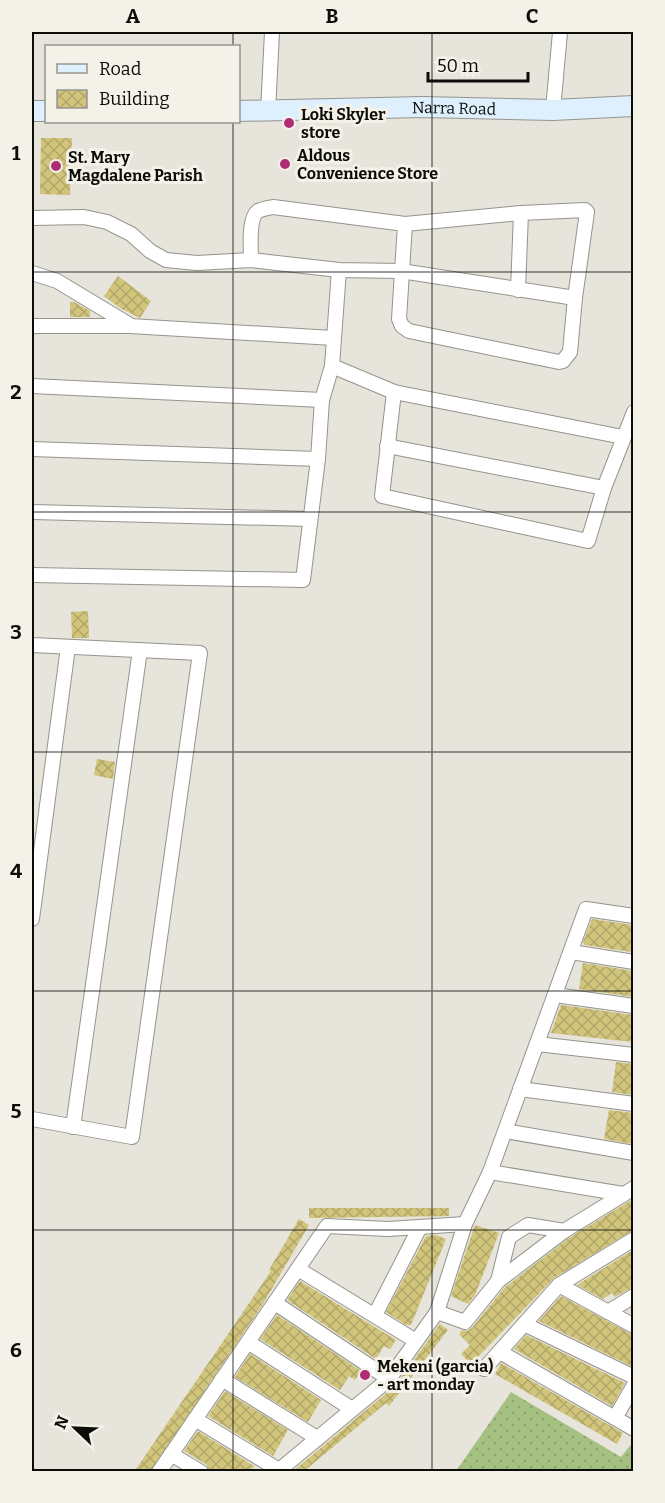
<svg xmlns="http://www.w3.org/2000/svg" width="665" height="1503" font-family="Bitter,serif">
<defs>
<pattern id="grass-dots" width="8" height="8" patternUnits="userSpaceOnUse" patternTransform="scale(1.5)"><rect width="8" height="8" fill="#a5c181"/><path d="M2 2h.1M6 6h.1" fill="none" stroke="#8da56e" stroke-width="1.8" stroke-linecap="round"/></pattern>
<pattern id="building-cross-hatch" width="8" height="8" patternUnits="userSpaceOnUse" patternTransform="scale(1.5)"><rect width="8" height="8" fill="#d1c47b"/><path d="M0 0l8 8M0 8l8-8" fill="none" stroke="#b2a769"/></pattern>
</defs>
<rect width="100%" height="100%" fill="#e6e4db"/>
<!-- grass -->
<path fill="url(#grass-dots)" d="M511,1392L621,1457L633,1442V1471H456Z"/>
<!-- building -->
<g fill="url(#building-cross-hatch)">
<path d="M41,138H72L70,195L40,194Z"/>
<path d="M118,276L151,301L140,318L120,308L104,296Z"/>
<path d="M70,302H74L90,311V317H70Z"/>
<path d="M88,611L89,638H72L71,612Z"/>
<path d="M97,759L115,762L113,779L94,775Z"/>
<path d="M592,919L633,925L631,952L585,945L583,942Z"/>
<path d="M583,963L633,971V997L579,989Z"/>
<path d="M561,1005L633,1015V1042L551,1033Z"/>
<path d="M616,1062L633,1064V1095L612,1092Z"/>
<path d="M609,1110L633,1113V1144L604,1139Z"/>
<path d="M633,1199V1230L554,1278L471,1364L461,1354L470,1345L459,1334L462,1330L467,1331L472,1328L504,1288L569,1238Z"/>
<path d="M309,1208H449V1216L309,1218Z"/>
<path d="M299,1219L309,1225L263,1304L150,1472H134L271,1271L269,1270Z"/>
<path d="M475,1225L499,1233L475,1295L468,1304L451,1296Z"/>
<path d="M436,1235L446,1239L411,1325H406L386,1312L426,1236Z"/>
<path d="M633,1250V1287L615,1297L612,1293L603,1299L577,1285Z"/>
<path d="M300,1281L396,1340L390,1349L384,1346L376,1359L287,1300Z"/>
<path d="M561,1296L633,1335V1367L539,1321Z"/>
<path d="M277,1315L361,1371L355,1380L349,1376L340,1390L260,1339Z"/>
<path d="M440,1324L448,1330L389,1406L386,1403L303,1472H292L395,1386Z"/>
<path d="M526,1335L625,1383L612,1406L514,1349Z"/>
<path d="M250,1354L321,1400L308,1422L235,1377Z"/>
<path d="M501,1363L623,1433L617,1444L495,1374Z"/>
<path d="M225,1391L288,1430L273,1456L208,1416Z"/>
<path d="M198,1431L254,1466L251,1472H210L206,1464L184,1451Z"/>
</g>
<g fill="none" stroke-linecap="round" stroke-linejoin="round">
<defs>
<g id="minor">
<path d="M553,110L560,32"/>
<path d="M268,112L272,32"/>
<path d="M32,218L84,217L107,222L131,234L150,251L166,260L197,263L251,260L339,270L401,271L575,298"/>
<path d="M251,260C251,249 248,218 258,211C262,209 268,208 273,207L405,224L521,213L585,210L587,212L575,298L570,352L563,361L559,362L409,331L402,326L399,319L405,224"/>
<path d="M32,273L57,281L130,325"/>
<path d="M518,290L521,213"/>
<path d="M32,326H130L333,338"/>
<path d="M332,366L394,392L623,437"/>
<path d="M32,386L322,400"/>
<path d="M394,392L382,496L588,541L604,488L634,412"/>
<path d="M387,446L604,488"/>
<path d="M32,449L318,459"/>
<path d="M32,512L310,519"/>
<path d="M32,575L303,580L318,459L322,400L332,366L339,270"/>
<path d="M32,645L200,653L132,1137L32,1119"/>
<path d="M32,919L68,647"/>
<path d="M571,952L634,962"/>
<path d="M555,995L634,1006"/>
<path d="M537,1044L634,1055"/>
<path d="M520,1089L634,1104"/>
<path d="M73,1127L140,650"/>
<path d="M505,1131L634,1153"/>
<path d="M490,1172L623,1194"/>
<path d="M298,1269L416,1341"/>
<path d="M498,1281L509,1237L528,1225L564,1231"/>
<path d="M559,1285L634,1326"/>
<path d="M275,1303L389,1379"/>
<path d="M437,1312L465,1322L498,1281L564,1231L634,1188"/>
<path d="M608,1312L634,1296"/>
<path d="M375,1315L420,1227"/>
<path d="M524,1324L634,1377"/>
<path d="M248,1342L352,1409"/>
<path d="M500,1352L634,1429"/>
<path d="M484,1369L559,1285L634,1239"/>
<path d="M222,1379L317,1438"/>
<path d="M615,1418L634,1385"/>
<path d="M195,1419L279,1470"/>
<path d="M171,1454L201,1472"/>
<path d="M159,1472L327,1226L388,1229L465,1224"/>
<path d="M277,1472L389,1379L437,1312L465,1224L490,1172L586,909L634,916"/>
</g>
<g id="secondary">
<path d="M32,111H46"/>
<path id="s1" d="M238,111L422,107L553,110L634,106"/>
</g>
</defs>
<!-- minor casing -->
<use href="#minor" stroke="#95948c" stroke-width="16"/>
<!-- secondary casing -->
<use href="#secondary" stroke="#95948c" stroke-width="22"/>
<!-- minor -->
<use href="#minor" stroke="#fff" stroke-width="14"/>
<!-- secondary -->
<use href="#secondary" stroke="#def0fd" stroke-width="20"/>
</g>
<!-- grid -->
<path fill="none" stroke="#0c0c09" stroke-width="1.5" stroke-opacity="0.55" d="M233,32V46M432,32V1472M233,122V1472M32,272H634M32,512H634M32,752H634M32,991H634M32,1230H634"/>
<!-- markers -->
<g fill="#b02d76" stroke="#f3f1e8" stroke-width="2">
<circle cx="289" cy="123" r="6"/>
<circle cx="285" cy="164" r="6"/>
<circle cx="56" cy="166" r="6"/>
<circle cx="365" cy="1375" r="6"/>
</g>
<g text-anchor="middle" stroke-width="6" stroke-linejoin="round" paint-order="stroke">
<!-- street labels -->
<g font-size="16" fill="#0c0c09" stroke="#f3f1e8">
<text dy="6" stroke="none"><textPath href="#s1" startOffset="216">Narra Road</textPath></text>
</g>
<!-- poi labels -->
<g font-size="16" font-weight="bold" fill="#0c0c09" stroke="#f3f1e8" text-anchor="start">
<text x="301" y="120">Loki Skyler<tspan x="301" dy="18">store</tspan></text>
<text x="297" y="161">Aldous<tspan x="297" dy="18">Convenience Store</tspan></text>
<text x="68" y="163">St. Mary<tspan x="68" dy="18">Magdalene Parish</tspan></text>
<text x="377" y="1372">Mekeni (garcia)<tspan x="377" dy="18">- art monday</tspan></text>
</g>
</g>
<!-- border -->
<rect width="665" height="1503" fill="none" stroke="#f3f1e8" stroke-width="66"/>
<!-- legend -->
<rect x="45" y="45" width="195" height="78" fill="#f3f1e8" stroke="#97958f" stroke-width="1.5"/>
<rect x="57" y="64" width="30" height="9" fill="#def0fd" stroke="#97958f" stroke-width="1.5"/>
<text x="99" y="75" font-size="18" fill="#0c0c09">Road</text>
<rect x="57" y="90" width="30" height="18" fill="url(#building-cross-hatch)" stroke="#97958f" stroke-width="1.5"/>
<text x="99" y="105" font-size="18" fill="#0c0c09">Building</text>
<!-- north arrow -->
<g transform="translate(75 1428) rotate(293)" stroke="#f3f1e8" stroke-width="4.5" paint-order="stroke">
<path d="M0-4.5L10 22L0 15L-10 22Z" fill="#0c0c09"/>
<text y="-9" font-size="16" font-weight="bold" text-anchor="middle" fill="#0c0c09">N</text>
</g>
<!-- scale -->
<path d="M428 72v9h100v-9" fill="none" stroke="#0c0c09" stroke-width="3"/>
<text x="437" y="72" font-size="18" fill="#0c0c09" stroke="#f3f1e8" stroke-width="4.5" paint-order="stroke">50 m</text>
<rect x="33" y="33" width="599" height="1437" fill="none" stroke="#0c0c09" stroke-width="2"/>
<g font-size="20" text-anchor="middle" font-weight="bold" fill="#0c0c09">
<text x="133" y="23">A</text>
<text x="332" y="23">B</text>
<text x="532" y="23">C</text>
<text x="16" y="160">1</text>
<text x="16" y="399">2</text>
<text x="16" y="639">3</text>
<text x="16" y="878">4</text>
<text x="16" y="1118">5</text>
<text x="16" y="1357">6</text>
</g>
</svg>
